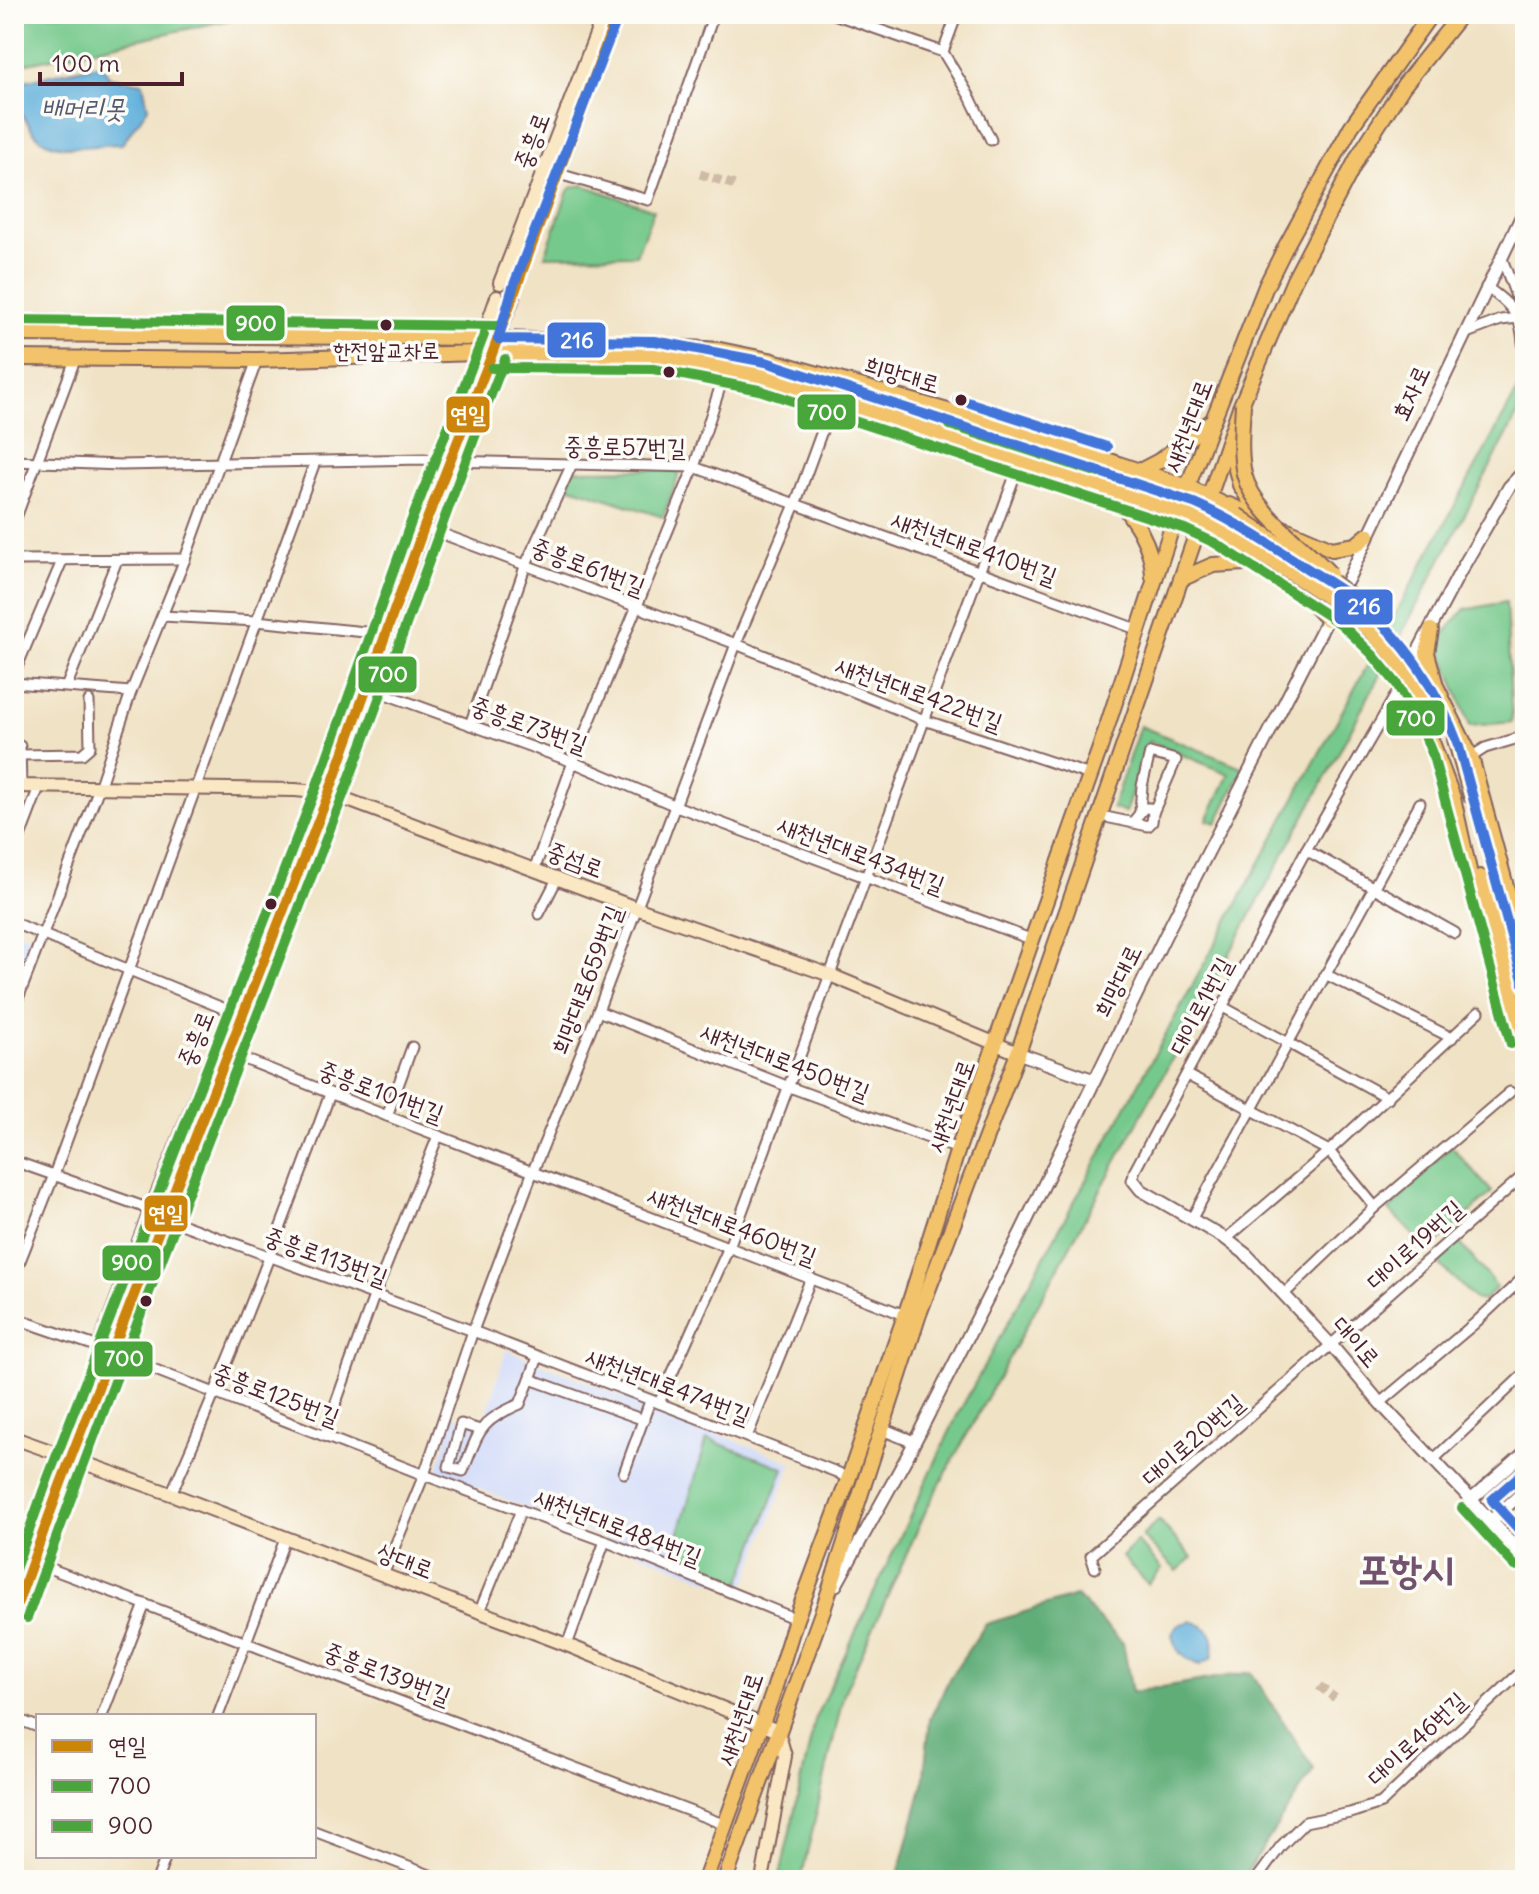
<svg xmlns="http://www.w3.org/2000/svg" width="1539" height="1894" font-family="Delius,'Poor Story',sans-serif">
<rect width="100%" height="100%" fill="#fdfcf7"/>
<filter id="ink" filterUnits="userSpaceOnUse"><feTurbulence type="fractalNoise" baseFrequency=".0125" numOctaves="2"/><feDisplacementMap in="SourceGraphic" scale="16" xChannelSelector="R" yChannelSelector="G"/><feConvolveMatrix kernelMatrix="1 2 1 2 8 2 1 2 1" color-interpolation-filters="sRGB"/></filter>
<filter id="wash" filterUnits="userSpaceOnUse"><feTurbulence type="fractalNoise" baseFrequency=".006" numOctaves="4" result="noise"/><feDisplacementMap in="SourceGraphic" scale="32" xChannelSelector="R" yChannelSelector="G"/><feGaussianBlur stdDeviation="1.8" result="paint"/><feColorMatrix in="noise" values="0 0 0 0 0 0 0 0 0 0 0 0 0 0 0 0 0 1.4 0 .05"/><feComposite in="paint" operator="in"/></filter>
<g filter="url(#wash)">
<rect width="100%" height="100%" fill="#f0e2c4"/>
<!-- built -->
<g fill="#d0daf9">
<path d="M14,931L36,939L14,998Z"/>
<path d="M506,1350L792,1463L742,1594L437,1472L453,1415L484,1424Z"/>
</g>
<!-- green -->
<g fill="#76c98c" stroke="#60745c" stroke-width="2">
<path d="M14,14H257L14,66Z"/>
<path d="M583,185L654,210L636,255L545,256L568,191L573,187Z"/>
<path d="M1525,377V401L1320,788L928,1506L844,1693L801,1880H779L816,1716L957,1416Z"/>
<path d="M681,469L663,517L568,486L573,470Z"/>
<path d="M1506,602L1512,722L1470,726L1438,641L1464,610Z"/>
<path d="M1140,726L1244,768L1217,823L1207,820L1229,774L1149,741L1125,813L1112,808Z"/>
<path d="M1451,1146L1492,1192L1429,1251L1389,1210Z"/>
<path d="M1459,1242L1497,1287L1483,1301L1475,1299L1437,1262Z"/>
<path d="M707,1439L784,1468L740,1584L672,1555Z"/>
<path d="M1159,1520L1192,1558L1177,1571L1142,1536Z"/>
<path d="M1137,1541L1162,1569L1148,1584L1122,1557Z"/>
</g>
<!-- forest -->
<path fill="#60ad78" stroke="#556652" stroke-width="2" d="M1076,1596L1123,1643L1132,1692L1251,1672L1314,1769L1242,1880H897L923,1785L930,1719L950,1677L986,1624Z"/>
<!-- water -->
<g fill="#61b0db" stroke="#566883" stroke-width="2">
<path d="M102,64L109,77L143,83L148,108L122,144C99,144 69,152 46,142C35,138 28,123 22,114L14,115V83Z"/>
<path d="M1190,1621C1211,1626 1217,1638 1212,1658L1200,1665C1183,1659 1175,1651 1172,1634L1178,1625Z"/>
</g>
</g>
<g filter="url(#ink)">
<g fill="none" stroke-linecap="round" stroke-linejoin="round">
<!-- minor-tunnel -->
<g stroke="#cfbba5" stroke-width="9" stroke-dasharray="9 4.5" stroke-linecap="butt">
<path d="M700,174L738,186"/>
<path d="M1319,1686L1335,1698"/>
</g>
<defs>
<g id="minor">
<path d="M834,14L943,52"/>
<path d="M943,52L970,97L991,140"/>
<path d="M943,52L957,14"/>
<path d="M559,174L648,200L714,14"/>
<path d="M1501,256L1519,304L1518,318"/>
<path d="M1486,287C1522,312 1521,320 1525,361"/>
<path d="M1464,334L1501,320L1518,318"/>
<path d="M14,461L121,465L424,459L440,461"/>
<path d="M449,461L694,467L1139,630"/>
<path d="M14,523L76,357"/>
<path d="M424,527L736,644L924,720L1090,775"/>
<path d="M14,560L185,559"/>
<path d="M162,616L256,621L375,633"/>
<path d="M14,674L62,561"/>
<path d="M14,683L131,692"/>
<path d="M67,685L117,560"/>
<path d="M366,687L573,762L676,806L1033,940"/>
<path d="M470,725L526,564L571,466"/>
<path d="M14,746H20L21,786"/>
<path d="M20,755L82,754L90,747L89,701"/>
<path d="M1471,757L1485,748L1525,736"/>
<path d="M1140,811L1142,786L1150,753L1176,760L1153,813"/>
<path d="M1101,816L1148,826L1152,822L1153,813L1150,808H1144L1132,823"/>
<path d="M1306,850L1455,933"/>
<path d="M14,853L39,787"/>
<path d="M535,868L573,762L694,467L726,369"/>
<path d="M539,914L558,877"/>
<path d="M14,923L230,1011"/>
<path d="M1325,974L1452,1038"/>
<path d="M1223,1007L1388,1098"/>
<path d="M14,1009L99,788L131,692L185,559L257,360"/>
<path d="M598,1011L784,1085L958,1149"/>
<path d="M222,1050L387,1116L910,1317"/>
<path d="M1187,1075L1329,1151L1375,1207"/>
<path d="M387,1116L412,1047"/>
<path d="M14,1161L141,1206L150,1212"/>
<path d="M1133,1180L1134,1172L1306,850L1405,679"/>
<path d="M165,1218L473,1331L839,1473L848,1480"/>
<path d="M1192,1218L1420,803"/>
<path d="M1226,1239L1329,1151L1479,1012"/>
<path d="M14,1276L54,1175L315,462"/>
<path d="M1284,1294L1375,1207L1510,1092"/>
<path d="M14,1318L90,1344L98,1349"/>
<path d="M112,1353L424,1475L605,1541L796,1619"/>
<path d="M530,1379L538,1357"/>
<path d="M659,1403L729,1247L1020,462"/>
<path d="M1380,1403L1474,1324L1525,1276"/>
<path d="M480,1430L461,1424L449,1467L463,1471C480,1430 478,1422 520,1404L530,1379L644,1420"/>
<path d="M324,1436L374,1296L438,1136"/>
<path d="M747,1437L811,1278"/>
<path d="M1434,1459L1525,1373"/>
<path d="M624,1473L650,1401"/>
<path d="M171,1494C230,1362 281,1230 330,1094"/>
<path d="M33,1562L718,1822L725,1827"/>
<path d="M1095,1568L1091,1556L1525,1174"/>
<path d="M383,1575L424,1475L473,1331L533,1171L598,1011L736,644L796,502L833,401"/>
<path d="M479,1613L521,1510"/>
<path d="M567,1645L605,1541"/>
<path d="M102,1716L145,1604"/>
<path d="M218,1716L285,1539"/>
<path d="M14,1718L38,1727"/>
<path d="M314,1831L443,1880"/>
<path d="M14,1875L27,1880"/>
<path d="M157,1880L166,1856"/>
<path d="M1256,1880L1281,1846L1305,1822L1350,1813L1381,1803L1525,1668"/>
<path d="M1511,1880L1525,1867"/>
</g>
<g id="tertiary">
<path d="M1414,659L1460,572L1509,487L1525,470"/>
<path d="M1018,1053L1094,1080"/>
<path d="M1133,1180L1141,1190L1226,1239L1247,1255L1332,1346L1380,1403L1525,1557"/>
<path d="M882,1429L914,1442"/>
<path d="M1472,1499L1525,1452"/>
<path d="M1492,1520L1525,1490"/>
<path d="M836,1585L909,1453L1021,1232L1165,936L1349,577L1525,209"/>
</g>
<g id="secondary">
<path d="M518,282L617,14"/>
<path d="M500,283L604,14"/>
<path d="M437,470L497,297"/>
<path d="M14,786L295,790L329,793L636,908L830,975L1018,1053"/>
<path d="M14,1438L171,1494L567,1645L778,1731L785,1756L762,1880"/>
<path d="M14,1570L75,1419L98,1349L150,1212L318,791L415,528"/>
<path d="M14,1613L61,1483L329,793L449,461L514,296"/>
</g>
<g id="primary">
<path d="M14,334L484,338L630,344L720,350L769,360L1025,433L1188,487L1219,502L1237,515"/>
<path d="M14,358L257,360L477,353L654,355L763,376L1020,462L1160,505L1222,531"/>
<path d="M1229,442L1240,485L1250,501"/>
<path d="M1138,472L1159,461L1213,420"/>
<path d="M1111,490C1131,516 1153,542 1153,577"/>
<path d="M1229,505L1332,549L1356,545L1368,535"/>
<path d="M1254,558L1300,591L1327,619"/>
<path d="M1181,579L1213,565L1261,562"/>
<path d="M1431,630L1427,653L1435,682"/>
<path d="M1424,672L1436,686L1471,757L1525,956"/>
<path d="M1415,697L1453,798L1480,920L1501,992L1514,1002"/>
<path d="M1455,739L1471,796"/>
<path d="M1480,877L1525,1040"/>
<path d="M1514,947L1525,985"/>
<path d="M705,1880L772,1696L796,1619L848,1480L910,1301L958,1149L1101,745L1171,530L1211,425L1266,286L1287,244L1351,127L1431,14"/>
<path d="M725,1880L824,1607L919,1314L1018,1053L1239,410L1294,280L1359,155L1404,85L1461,14"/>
</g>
</defs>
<!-- minor casing -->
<use href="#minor" stroke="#846361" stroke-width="13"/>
<!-- tertiary casing -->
<use href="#tertiary" stroke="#846361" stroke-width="15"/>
<!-- secondary casing -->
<use href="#secondary" stroke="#846361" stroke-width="16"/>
<!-- primary casing -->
<use href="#primary" stroke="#846361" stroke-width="18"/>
<!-- minor -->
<use href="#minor" stroke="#fff" stroke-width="9"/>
<!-- tertiary -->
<use href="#tertiary" stroke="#fff" stroke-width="11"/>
<!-- secondary -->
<use href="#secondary" stroke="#fae7c3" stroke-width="12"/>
<!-- primary -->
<use href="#primary" stroke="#f2c36a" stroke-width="14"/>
<defs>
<g id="primary-bridge">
<path d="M1243,404C1242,427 1239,451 1244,474C1254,514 1303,544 1330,574"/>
<path d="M1237,515C1287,551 1342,584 1385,628C1411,655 1428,689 1447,720"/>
<path d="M1222,531C1275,565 1341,598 1383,644C1406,669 1421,698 1437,727"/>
</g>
</defs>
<!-- primary-bridge casing -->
<use href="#primary-bridge" stroke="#846361" stroke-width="18" stroke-linecap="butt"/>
<!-- primary-bridge -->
<use href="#primary-bridge" stroke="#f2c36a" stroke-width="14"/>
<defs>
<path id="bus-1" d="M14,1613L61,1483L329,793L424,527L492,354L617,14"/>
<g id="bus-2">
<path d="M492,368L653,369L759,390L1185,529L1215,543L1341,624L1372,654L1397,684L1424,733L1433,756L1511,1044"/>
<path d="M950,425L1099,473"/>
<path d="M1462,1508L1515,1566"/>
<path d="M27,1618C126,1344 235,1074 340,803C397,656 446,506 505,359"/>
</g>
<g id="bus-3">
<path d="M14,320L497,326"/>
<path d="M14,1572L48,1478L316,788L411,522L484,335"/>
</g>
<g id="bus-4">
<path d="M617,19L513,287L498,339L655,341L766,362L1194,503C1229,518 1259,538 1291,558C1313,573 1337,586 1358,602C1405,639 1439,692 1459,747L1525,987"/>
<path d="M958,399L1107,447"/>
<path d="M1525,1471L1492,1500L1525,1536"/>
</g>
</defs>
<!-- bus-1 casing -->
<use href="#bus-1" stroke="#fdfcf7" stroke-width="16"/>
<!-- bus-2 casing -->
<use href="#bus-2" stroke="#fdfcf7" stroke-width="16"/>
<!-- bus-3 casing -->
<use href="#bus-3" stroke="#fdfcf7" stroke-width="16"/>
<!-- bus-4 casing -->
<use href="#bus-4" stroke="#fdfcf7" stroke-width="16"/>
<!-- bus-1 -->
<use href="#bus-1" stroke="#cc840b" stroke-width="10"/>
<!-- bus-2 -->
<use href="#bus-2" stroke="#48a63a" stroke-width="10"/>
<!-- bus-3 -->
<use href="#bus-3" stroke="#48a63a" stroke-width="10"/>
<!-- bus-4 -->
<use href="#bus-4" stroke="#4374d9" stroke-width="10"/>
</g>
</g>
<!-- markers -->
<g fill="#4a1f2b" stroke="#fdfcf7" stroke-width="3">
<circle cx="386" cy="325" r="7"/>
<circle cx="669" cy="372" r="7"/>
<circle cx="961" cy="400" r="7"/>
<circle cx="271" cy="904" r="7"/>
<circle cx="146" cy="1301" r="7"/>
</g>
<g text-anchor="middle" stroke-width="7" stroke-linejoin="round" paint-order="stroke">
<!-- bus labels -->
<g font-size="22" fill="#4a1f2b" stroke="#fdfcf7">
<text x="386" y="358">한전앞교차로</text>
</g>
<!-- street labels -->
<g font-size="24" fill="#4a1f2b" stroke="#fdfcf7">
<text transform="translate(532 141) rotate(-69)" y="8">중흥로</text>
<text transform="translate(902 375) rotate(16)" y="8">희망대로</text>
<text transform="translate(1411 393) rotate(-65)" y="8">효자로</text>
<text transform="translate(1188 426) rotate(-69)" y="8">새천년대로</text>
<text transform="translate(625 447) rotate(1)" y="8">중흥로57번길</text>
<text transform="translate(974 548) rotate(20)" y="8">새천년대로410번길</text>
<text transform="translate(588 567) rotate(21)" y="8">중흥로61번길</text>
<text transform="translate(919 694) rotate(20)" y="8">새천년대로422번길</text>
<text transform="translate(529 725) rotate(20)" y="8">중흥로73번길</text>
<text transform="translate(861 855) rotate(21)" y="8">새천년대로434번길</text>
<text transform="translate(575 860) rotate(21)" y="8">중섬로</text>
<text transform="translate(587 980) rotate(-69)" y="8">희망대로659번길</text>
<text transform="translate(1118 981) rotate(-64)" y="8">희망대로</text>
<text transform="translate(1201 1006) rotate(-62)" y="8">대이로1번길</text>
<text transform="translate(196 1039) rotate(-68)" y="8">중흥로</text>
<text transform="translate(785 1062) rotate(21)" y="8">새천년대로450번길</text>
<text transform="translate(381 1092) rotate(21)" y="8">중흥로101번길</text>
<text transform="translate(951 1106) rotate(-70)" y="8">새천년대로</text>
<text transform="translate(732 1226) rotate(21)" y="8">새천년대로460번길</text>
<text transform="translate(1415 1245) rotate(-42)" y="8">대이로19번길</text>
<text transform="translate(326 1257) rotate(20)" y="8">중흥로113번길</text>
<text transform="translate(1356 1342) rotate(49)" y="8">대이로</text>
<text transform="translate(668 1386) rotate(21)" y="8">새천년대로474번길</text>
<text transform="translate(276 1395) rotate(21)" y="8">중흥로125번길</text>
<text transform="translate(1193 1440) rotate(-41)" y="8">대이로20번길</text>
<text transform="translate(618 1527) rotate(21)" y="8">새천년대로484번길</text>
<text transform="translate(405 1561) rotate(21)" y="8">상대로</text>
<text transform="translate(387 1674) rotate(21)" y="8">중흥로139번길</text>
<text transform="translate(740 1719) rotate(-71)" y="8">새천년대로</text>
<text transform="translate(1417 1739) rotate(-43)" y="8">대이로46번길</text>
</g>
<!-- water labels -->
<g font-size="26" font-style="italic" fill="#535971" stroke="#fdfcf7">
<text x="83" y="117">배머리못</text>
</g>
<!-- town labels -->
<g font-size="40" font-weight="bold" fill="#72526c" stroke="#fdfcf7">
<text x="1406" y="1583">포항시</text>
</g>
</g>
<g stroke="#fdfcf7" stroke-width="3">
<rect x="225" y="304" width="61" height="38" rx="8" fill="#48a63a"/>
<rect x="546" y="321" width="61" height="38" rx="8" fill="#4374d9"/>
<rect x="796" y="393" width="61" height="38" rx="8" fill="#48a63a"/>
<rect x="445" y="395" width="46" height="39" rx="8" fill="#cc840b"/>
<rect x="1333" y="588" width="61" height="38" rx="8" fill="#4374d9"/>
<rect x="357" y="655" width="61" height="39" rx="8" fill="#48a63a"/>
<rect x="1385" y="699" width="61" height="38" rx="8" fill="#48a63a"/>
<rect x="143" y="1194" width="46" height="39" rx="8" fill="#cc840b"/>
<rect x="101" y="1244" width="61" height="38" rx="8" fill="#48a63a"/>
<rect x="93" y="1340" width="61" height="38" rx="8" fill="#48a63a"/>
</g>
<g font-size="22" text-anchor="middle" font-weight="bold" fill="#fff">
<text x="256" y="331">900</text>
<text x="577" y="348">216</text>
<text x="827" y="420">700</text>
<text x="468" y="422">연일</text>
<text x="1364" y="614">216</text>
<text x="388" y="682">700</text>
<text x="1416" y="726">700</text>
<text x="166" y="1221">연일</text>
<text x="132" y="1270">900</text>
<text x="124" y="1366">700</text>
</g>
<!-- margin -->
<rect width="1539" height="1894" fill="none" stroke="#fdfcf7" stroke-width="48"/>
<!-- legend -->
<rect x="36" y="1714" width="280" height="144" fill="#fdfcf7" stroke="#b5a4a5" stroke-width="2"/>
<rect x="52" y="1740" width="40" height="12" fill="#cc840b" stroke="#b5a4a5" stroke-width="2"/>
<text x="108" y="1754" font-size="24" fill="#4a1f2b">연일</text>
<rect x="52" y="1780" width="40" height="12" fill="#48a63a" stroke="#b5a4a5" stroke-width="2"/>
<text x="108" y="1794" font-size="24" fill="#4a1f2b">700</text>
<rect x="52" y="1820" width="40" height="12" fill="#48a63a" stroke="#b5a4a5" stroke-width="2"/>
<text x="108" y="1834" font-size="24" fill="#4a1f2b">900</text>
<!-- scale -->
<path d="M40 72v12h142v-12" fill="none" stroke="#4a1f2b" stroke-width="4"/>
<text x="52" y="72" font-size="24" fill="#4a1f2b" stroke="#fdfcf7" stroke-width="6" paint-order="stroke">100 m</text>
</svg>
